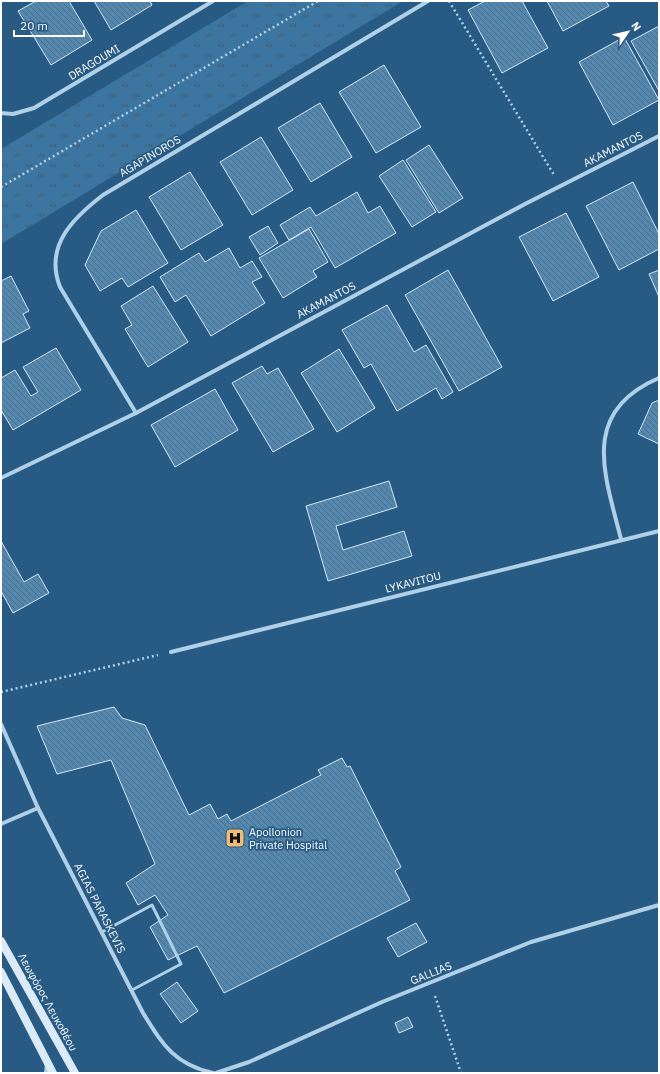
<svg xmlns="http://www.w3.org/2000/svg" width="660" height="1074" font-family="'IBM Plex Sans',sans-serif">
<defs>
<pattern id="grass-tufts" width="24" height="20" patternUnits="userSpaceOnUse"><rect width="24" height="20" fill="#3b75a0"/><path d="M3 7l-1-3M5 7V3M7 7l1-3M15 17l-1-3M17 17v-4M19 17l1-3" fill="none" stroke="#445e72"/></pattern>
<pattern id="building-back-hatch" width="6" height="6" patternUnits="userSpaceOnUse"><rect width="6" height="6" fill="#5387ad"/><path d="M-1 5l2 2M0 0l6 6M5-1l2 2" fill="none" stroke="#506f86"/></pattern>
</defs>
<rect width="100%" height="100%" fill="#275b84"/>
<!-- grass -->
<path fill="url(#grass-tufts)" d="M248,1H403L1,244V149Z"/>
<!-- building -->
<g fill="url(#building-back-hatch)" stroke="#d4e7f6">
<path d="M36,1H69L92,40L51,65L18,11Z"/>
<path d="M94,1H150L152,5L111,30Z"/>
<path d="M485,1H522L548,48L502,73L468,10Z"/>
<path d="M547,1H606L609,6L563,31Z"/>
<path d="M659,26V91L631,41Z"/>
<path d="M624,37L659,100L613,125L579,62Z"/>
<path d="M384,65L421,127L376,153L339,92Z"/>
<path d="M320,103L352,157L311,182L278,128Z"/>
<path d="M261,137L293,190L252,215L220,162Z"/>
<path d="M429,145L463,198L439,213L406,160Z"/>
<path d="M403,160L436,212L412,227L379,176Z"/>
<path d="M190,172L223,225L181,250L149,197Z"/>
<path d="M633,182L659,234V249L619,270L586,206Z"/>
<path d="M357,192L368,213L380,206L396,233L335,268L311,227L289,240L280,225L310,207L316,216Z"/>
<path d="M136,210L168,263L128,287L122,278L100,291L85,265L101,231Z"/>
<path d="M566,213L599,277L553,301L519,237Z"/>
<path d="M268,226L278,243L260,255L249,237Z"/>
<path d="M309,229L328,262L313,271L317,277L283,298L259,258Z"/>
<path d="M229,248L240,268L252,261L262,277L252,282L265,303L211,336L186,295L175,302L160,277L199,253L205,262Z"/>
<path d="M448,270L502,367L459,391L405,295Z"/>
<path d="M659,270V297L649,274Z"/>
<path d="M11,276L29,311L23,314L30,328L1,343V345V281Z"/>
<path d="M153,286L188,342L148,367L125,329L132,325L121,306Z"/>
<path d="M387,305L414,352L426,345L453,392L442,399L436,388L397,411L371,364L364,368L342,330Z"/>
<path d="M56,348L81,390L13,430L1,410V378L15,370L31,396L38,392L23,367Z"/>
<path d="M339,349L375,408L337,432L301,373Z"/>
<path d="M262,366L267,374L278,368L314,429L273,452L232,383Z"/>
<path d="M215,389L238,430L175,467L151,425Z"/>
<path d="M659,400V444L638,434L652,403Z"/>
<path d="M389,481L397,507L336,526L343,550L404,531L412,556L328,581L306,506Z"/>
<path d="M1,541L24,582L38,574L49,593L13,613L1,591Z"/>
<path d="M114,707L122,718L145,725L189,815L210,804L218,819L227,814L231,821L321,775L318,770L342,758L347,767L350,766L401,867L395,871L410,900L224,993L197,946L168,960L150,927L168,915L155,895L138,905L126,883L155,864L111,760L57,774L37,726Z"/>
<path d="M416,923L427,942L398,957L387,938Z"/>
<path d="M177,982L198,1011L181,1023L160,994Z"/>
<path d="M408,1017L413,1027L399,1033L395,1023Z"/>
</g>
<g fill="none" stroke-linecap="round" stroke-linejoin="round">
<!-- path -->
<g stroke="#b0d0e7" stroke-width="2.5" stroke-dasharray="2 3" stroke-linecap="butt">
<path d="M449,1L554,175"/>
<path d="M1,187L318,1"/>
<path d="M1,692L158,655"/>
<path d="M435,996L461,1073"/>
</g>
<!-- lane -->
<path stroke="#b0d0e7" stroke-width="3" d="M102,932L152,905L181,964L132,990"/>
<!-- street -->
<g stroke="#b0d0e7" stroke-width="4">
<path d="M1,113L13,114L34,108L213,1"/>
<path d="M136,413L60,287C44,246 73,218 103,195L428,1"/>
<path d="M1,478L136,413L525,204L659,136"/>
<path d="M621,539C605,475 579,412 659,378"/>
<path d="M171,652L659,531"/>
<path d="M1,724L38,808L143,1013C163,1045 174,1064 213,1073"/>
<path d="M1,824L38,808"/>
<path d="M46,1073L47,1063"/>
<path d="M216,1073L249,1062L382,1002L531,942L659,905"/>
</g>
<!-- secondary -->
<g stroke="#daeaf6" stroke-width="8">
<path d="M1,941L75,1073"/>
<path d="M1,972L53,1073"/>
</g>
</g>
<!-- icons -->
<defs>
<symbol id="hospital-square" viewBox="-11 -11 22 22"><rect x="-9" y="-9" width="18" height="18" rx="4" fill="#f0bd76" stroke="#275b84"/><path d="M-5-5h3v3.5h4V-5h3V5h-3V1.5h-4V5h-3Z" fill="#111"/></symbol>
</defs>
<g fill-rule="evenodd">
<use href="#hospital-square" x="224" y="827" width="22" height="22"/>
</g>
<g text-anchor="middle" stroke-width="3.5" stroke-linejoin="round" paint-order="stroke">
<!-- street labels -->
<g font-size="11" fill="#fff" stroke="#275b84">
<text transform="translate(94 62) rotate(-31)" y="4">DRAGOUMI</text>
<text transform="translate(613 149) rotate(-27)" y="4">AKAMANTOS</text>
<text transform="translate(150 156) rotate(-31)" y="4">AGAPINOROS</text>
<text transform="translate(326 300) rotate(-28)" y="4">AKAMANTOS</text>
<text transform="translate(413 582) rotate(-14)" y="4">LYKAVITOU</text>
<text transform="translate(100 908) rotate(63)" y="4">AGIAS PARASKEVIS</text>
<text transform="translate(431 973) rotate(-22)" y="4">GALLIAS</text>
<text transform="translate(48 1002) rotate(61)" y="4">Λεωφόρος Λευκοθέου</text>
</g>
<!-- poi labels -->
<g font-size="11" fill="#fff" stroke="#275b84" text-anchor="start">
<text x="249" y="836">Apollonion<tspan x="249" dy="13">Private Hospital</tspan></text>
</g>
</g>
<!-- border -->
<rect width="660" height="1074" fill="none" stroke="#ffffff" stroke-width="4"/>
<!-- north arrow -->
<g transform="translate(628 32) rotate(56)" stroke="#275b84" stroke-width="3" paint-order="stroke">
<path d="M0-3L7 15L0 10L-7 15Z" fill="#ffffff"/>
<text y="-6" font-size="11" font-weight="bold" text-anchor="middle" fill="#ffffff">N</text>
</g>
<!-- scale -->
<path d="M14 30v6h70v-6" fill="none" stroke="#ffffff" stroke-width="2"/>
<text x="20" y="30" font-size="12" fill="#ffffff" stroke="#275b84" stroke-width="3" paint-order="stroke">20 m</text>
</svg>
